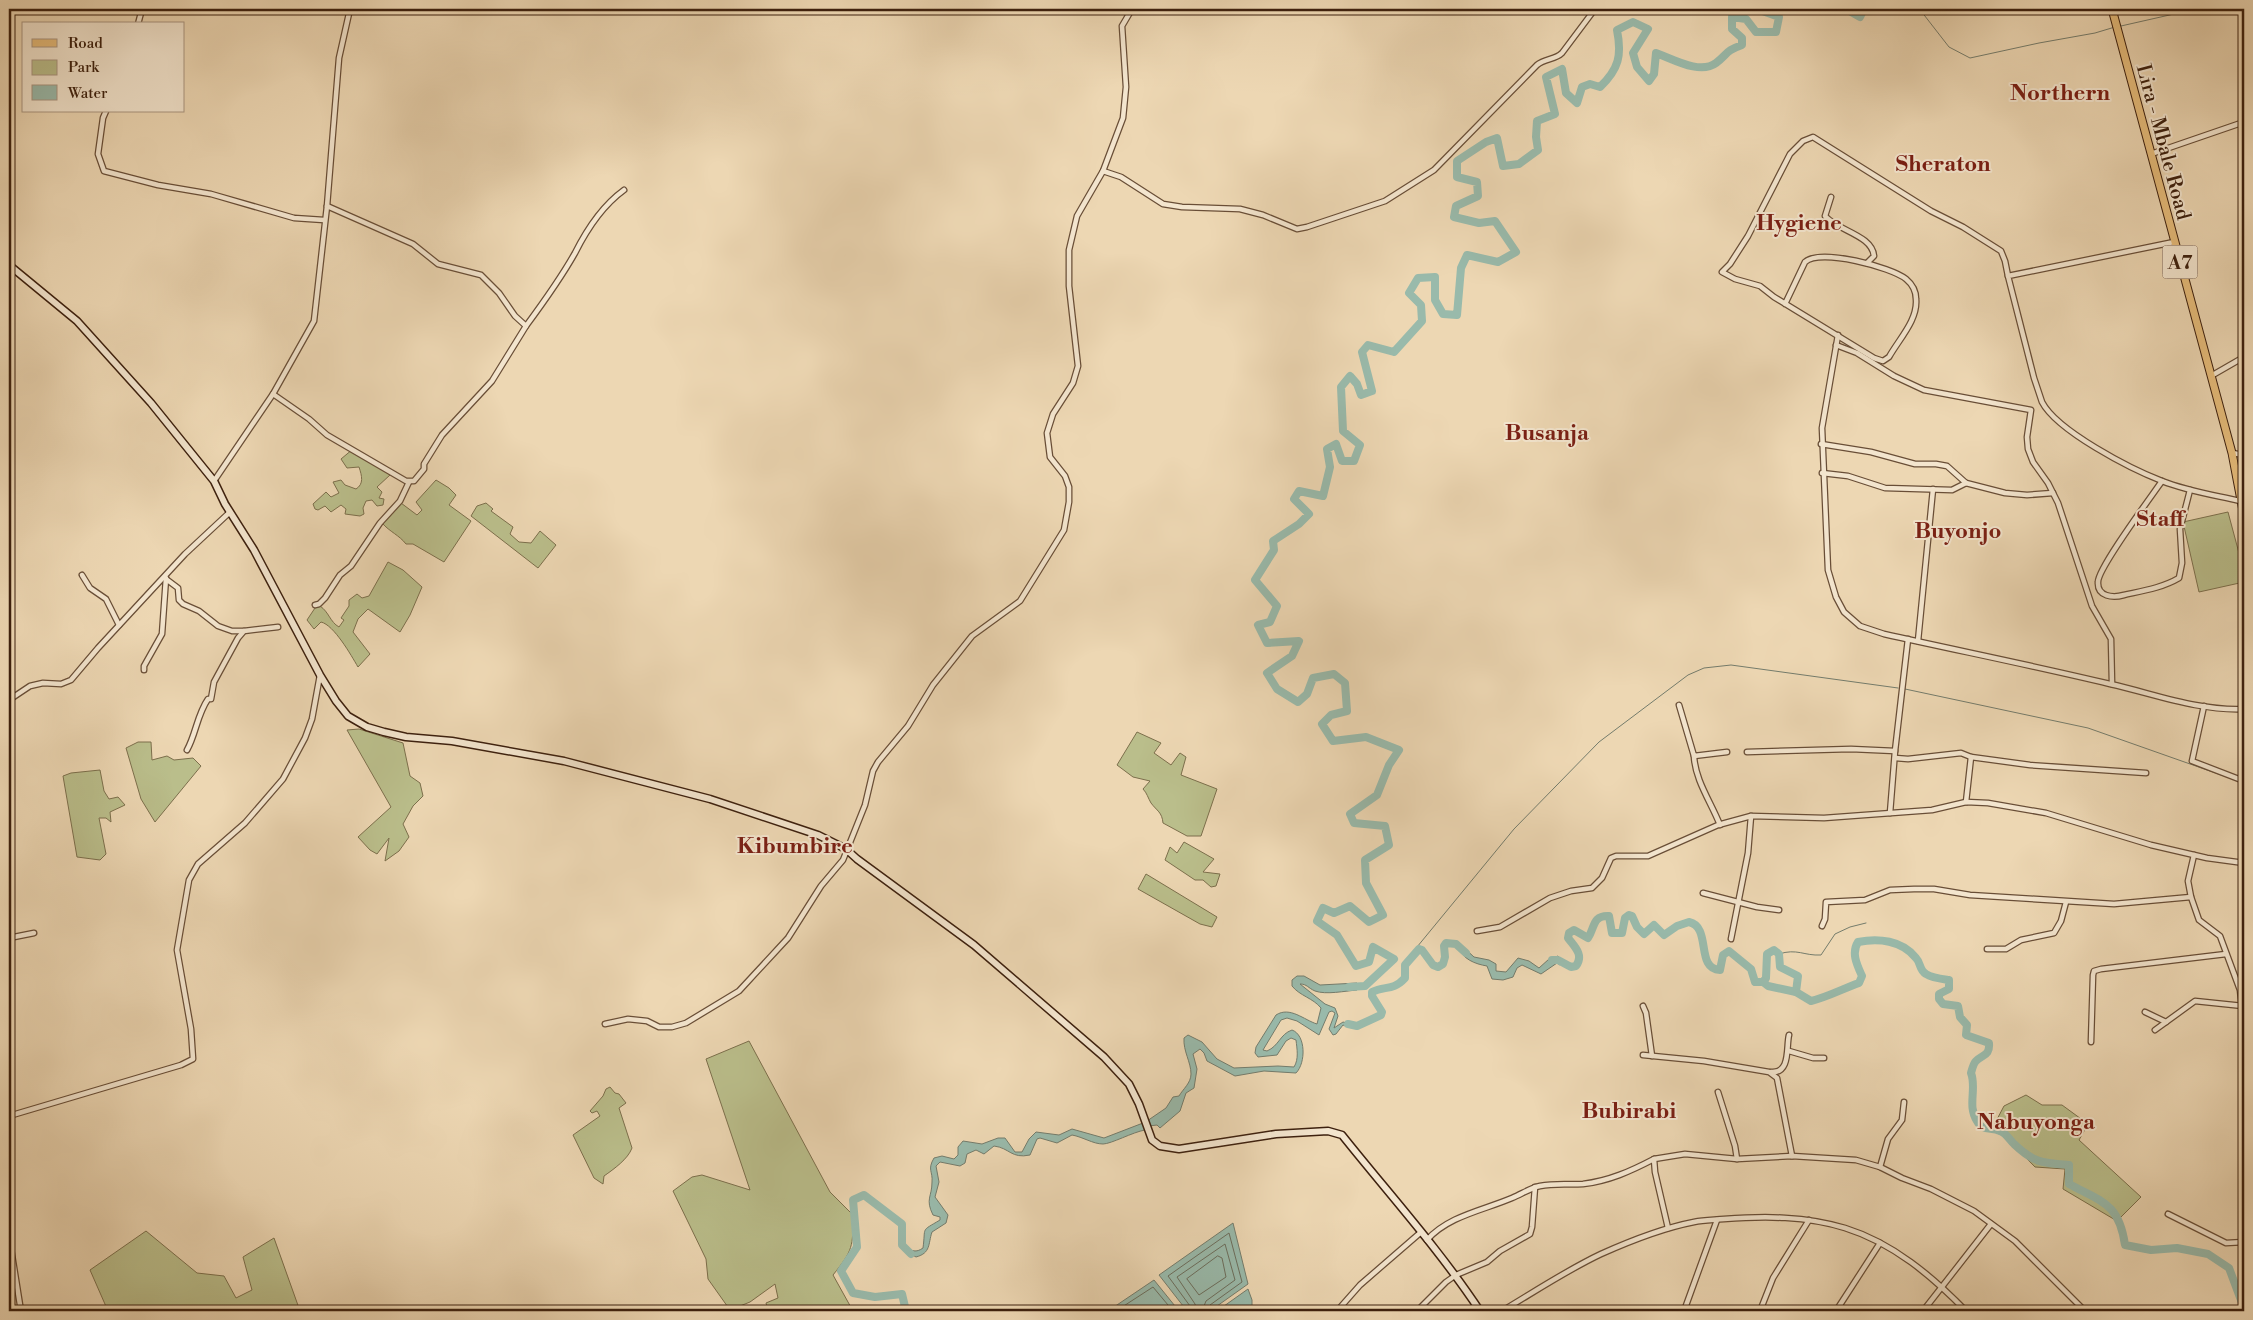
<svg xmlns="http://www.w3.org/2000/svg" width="2253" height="1320" font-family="'Libre Bodoni',serif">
<rect width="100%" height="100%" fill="#edd7b3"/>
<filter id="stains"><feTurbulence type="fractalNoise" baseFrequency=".004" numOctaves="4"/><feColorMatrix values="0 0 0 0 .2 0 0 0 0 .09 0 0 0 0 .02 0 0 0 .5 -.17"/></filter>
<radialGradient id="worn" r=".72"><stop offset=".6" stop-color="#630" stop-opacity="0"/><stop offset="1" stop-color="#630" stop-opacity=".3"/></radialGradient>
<!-- green -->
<g fill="#babe8b" stroke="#7c6f4c">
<path d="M353,449L385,468L390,475L377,487L382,492L379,498L384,499L383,505L377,506L372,500L366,501L363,508L364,514L360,516L345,514L346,509L341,505L331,512L325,506L318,510L315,509L313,504L326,492L331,497L339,493L333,482L341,480L345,485L356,489C364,484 362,476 359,467L347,468L341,459Z"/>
<path d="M436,480L449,488L456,495L449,505L471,521L444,562L413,544H406C399,535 390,532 382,523L401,503L417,515L422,510L416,502Z"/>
<path d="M486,503L493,509L491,511L513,527L510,534L519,542L531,543L540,531L556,545L538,568L471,516L477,506Z"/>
<path d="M2228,512L2244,572V582L2199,592L2183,522Z"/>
<path d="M388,562L403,570L422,587L410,615L400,632L368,609L358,619L353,632L370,654L358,667C351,655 334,625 321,622L314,629L307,620L315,608L320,606C329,612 330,622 339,627L344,620L341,618L349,606V600L357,594L362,598L369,596Z"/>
<path d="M359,729L403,743L410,776L420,783L423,796L413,806L403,824L409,837L399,851L385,861L389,838L377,854L370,850L358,837L391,807L347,730Z"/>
<path d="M1137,732L1161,743L1154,753L1171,765L1180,753L1186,757L1181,775L1217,789L1201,836H1187L1163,823C1162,812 1157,811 1151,803C1148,798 1147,793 1143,789L1150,781L1133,777L1117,765Z"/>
<path d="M138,742H151L152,760L167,756L174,760L193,758L201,766L155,822L141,799L126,748Z"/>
<path d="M100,770L104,791L109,799L118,797L125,805L110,812L111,822L106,818H99L106,854L100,860L77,857L63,776L71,773Z"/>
<path d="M1184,842L1214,859L1203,872L1220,874L1216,886L1211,887L1203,880H1195L1165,860L1170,847L1177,853Z"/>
<path d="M1146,874L1217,917L1212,927L1200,924L1138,889Z"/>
<path d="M749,1041L830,1192L853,1215C853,1247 853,1250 833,1275L853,1311H768L766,1303L778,1298L775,1284L750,1302L730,1310L708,1279L706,1259L673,1191L692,1177L702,1175L750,1190L706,1059Z"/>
<path d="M610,1087L615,1093L619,1094L626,1103L619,1108L632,1148C628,1159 614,1169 604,1176L603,1184L594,1178L573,1135L600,1116L597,1111L592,1113L590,1111L603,1096L606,1089Z"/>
<path d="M2026,1095L2042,1105H2062L2088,1124L2079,1140L2141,1197L2117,1221L2063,1189L2065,1169L2035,1167L1994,1125L2004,1106Z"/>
<path d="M146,1231L197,1273L224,1276L236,1298L252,1290L243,1257L274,1238L300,1311H108L90,1270Z"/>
</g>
<!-- water -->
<g fill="#99baab" stroke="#747c6c">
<path d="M1461,945L1474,957L1489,960L1496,964V971L1506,972L1518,958L1529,961L1539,968L1549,959L1558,956L1561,960L1560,965L1557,963L1541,974L1522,965L1517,968L1513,977L1503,980L1492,979L1487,966C1475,964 1462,959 1459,947Z"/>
<path d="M1297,976H1304L1320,985L1357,983V990C1345,991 1326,995 1315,991C1308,988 1307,984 1300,984L1325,1004L1335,1008L1338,1016L1334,1028L1343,1022L1357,1026L1348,1027L1343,1025L1336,1034L1333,1035L1329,1029L1335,1013L1332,1011L1329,1012L1319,1035L1297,1021L1287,1018L1281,1020L1263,1050L1267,1051C1279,1046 1280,1034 1292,1030C1306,1035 1306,1063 1296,1073L1264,1071L1235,1076L1207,1061L1204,1053L1200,1049L1193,1054L1197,1069L1194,1088L1186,1093L1180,1111L1160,1128L1157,1125L1149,1126L1147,1121L1166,1108L1173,1097L1179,1096C1183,1089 1191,1083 1191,1074C1191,1062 1183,1051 1184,1038L1188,1035L1202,1042L1217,1059L1234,1068L1278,1066L1294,1067C1299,1059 1297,1049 1296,1040L1291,1038L1286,1041L1277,1055L1258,1057L1255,1053L1256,1047L1276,1015C1290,1006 1304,1020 1317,1024L1321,1008C1313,998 1300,996 1292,986V980Z"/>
<path d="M1143,1123L1145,1130C1133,1132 1111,1144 1103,1144C1093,1144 1083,1137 1072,1135L1057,1143L1040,1138L1037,1139L1030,1155C1011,1159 1010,1148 994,1146L984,1154L976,1150L967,1154L965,1163L960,1166L940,1162L936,1166L939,1182L935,1197L948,1215L946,1223L932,1232C928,1244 931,1253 916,1257L903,1249L905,1247C912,1251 916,1253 923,1248C926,1226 920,1232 940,1220V1217L933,1215C925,1199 932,1197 932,1182C933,1171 927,1170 934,1158L942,1156L954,1159L958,1155V1147L963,1141L982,1144L998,1138H1005L1015,1152H1022L1029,1139L1036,1132L1059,1135L1072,1129L1104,1138Z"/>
<path d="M1233,1223L1248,1284L1210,1311H1187L1159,1275Z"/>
<path d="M1154,1280L1179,1311H1108Z"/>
<path d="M1248,1289L1252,1300V1311H1217Z"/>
</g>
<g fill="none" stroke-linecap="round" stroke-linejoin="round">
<!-- shore -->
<g stroke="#6b6d5c" stroke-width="1">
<path d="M1218,1256L1222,1258L1226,1277L1199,1295L1187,1279Z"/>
<path d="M1116,1311L1153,1287L1173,1311"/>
<path d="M1191,1311L1190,1306L1168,1276L1229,1233L1242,1282L1210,1305L1208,1311"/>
<path d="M1197,1311L1195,1304L1177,1277L1225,1244L1235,1280L1206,1301L1202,1311"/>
</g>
<!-- stream -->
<g stroke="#747c6c" stroke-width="1">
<path d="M1917,9L1921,11L1949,47L1970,58L2039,43L2095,33L2115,27"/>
<path d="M2121,26L2196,9"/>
<path d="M1905,689L2088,728L2227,777"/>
<path d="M1419,949L1417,947L1514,829L1599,742L1688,675L1704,668L1731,665L1898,688"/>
<path d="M1779,954C1797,948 1804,956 1821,955L1835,934L1850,927L1866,923"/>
</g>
<!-- river -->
<g stroke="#99baab" stroke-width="8">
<path d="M1846,9L1860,17L1864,9"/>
<path d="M1905,9H1906"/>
<path d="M1552,960H1558L1571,967L1576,966C1584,955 1575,947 1568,938L1569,933L1574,930L1588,938C1595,928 1592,915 1609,916L1612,933H1622L1625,918L1629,915L1632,916L1637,927L1644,934L1654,925L1664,935L1677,926L1689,922C1712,927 1695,969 1720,970L1723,955L1729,951L1751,969L1755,982H1763L1766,978L1767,954L1774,950L1779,954L1780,967L1798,976L1796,992L1811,1001C1828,997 1842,989 1859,983L1862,976C1857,965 1851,953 1858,942C1878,938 1902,940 1916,958C1921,963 1919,970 1926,974C1932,978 1942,979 1949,980V989L1939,994V999L1943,1004L1958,1006L1960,1017L1967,1025L1966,1035L1989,1043C1990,1056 1983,1054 1976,1061C1973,1064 1972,1070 1971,1073C1977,1088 1967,1106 1977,1121C1982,1131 1991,1127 2000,1131C2005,1132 2010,1140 2014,1144C2034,1163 2042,1163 2069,1165V1184C2102,1202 2119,1203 2125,1245L2151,1250L2177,1248L2208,1254L2229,1268L2244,1308"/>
<path d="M1763,982L1768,986L1796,992"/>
<path d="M1349,987L1365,986L1394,959L1373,947L1369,962L1356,966L1337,935L1317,921L1323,908L1334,913L1350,906L1369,922L1383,915L1366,883L1365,860L1389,845L1385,826L1354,823L1350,814L1377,795L1389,765L1399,750L1366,737L1333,741L1322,724L1331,715L1347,711L1345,683L1334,674L1313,678L1307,694L1298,702L1277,689L1267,673L1292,656L1299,641L1267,643L1258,625L1270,622L1277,606L1255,580L1274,550L1273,541L1299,524L1309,514L1294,499L1299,491L1323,496L1330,467L1327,449L1336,444L1342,461H1354L1360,445L1343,431L1341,387L1350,376L1357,384L1361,395L1372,391L1362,352L1368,345L1394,352L1422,321L1421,305L1409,293L1418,278L1435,277V300L1443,314L1457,315L1461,268L1467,255L1498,262L1516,252L1495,221L1479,223L1454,217L1456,206L1478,196L1477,182L1457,177V161L1486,142L1497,138L1503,166L1519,164L1538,150L1536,137L1537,121L1555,114L1546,77L1562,69L1566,93L1577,103L1582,87L1590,84L1600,87C1619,69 1622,55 1617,30L1633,22L1648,29L1633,53L1637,67L1649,81L1654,74L1656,53C1673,59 1700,75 1716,63C1728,54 1725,51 1742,45V38L1732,29V17L1746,19L1756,32H1776L1779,17L1757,9"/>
<path d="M1348,1024L1357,1026L1381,1015L1382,1012L1372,996V992C1385,985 1392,992 1405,978V965L1419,949L1422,950L1433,965L1438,967L1443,964L1445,957L1444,946L1446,943L1456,944L1466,953"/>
<path d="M906,1311L902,1294L875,1297L853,1293L841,1271L857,1247L853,1200L864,1195L902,1224V1245L911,1254"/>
</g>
<defs>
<g id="street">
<path d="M138,24L142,9"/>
<path d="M106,111L103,118L98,154L104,171L158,185L211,194L294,218L324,220"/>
<path d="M2151,154L2244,122"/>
<path d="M1103,171L1121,177L1163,204L1182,207L1240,209L1263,215L1297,229L1307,227L1385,201L1434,170L1537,65C1545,58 1555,60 1562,53L1595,9"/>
<path d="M1831,197L1825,216C1838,231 1872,235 1874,256L1867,263"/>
<path d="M2174,242L2008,276L2034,378L2042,402C2057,431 2131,469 2162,481C2187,491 2214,495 2240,501"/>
<path d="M1785,304L1805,262C1820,248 1891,267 1906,279C1912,284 1916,291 1916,299C1918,320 1899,339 1889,357L1883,361L1874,358L1774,297L1760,286L1735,279L1722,272L1730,264L1748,236L1790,154L1803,141L1813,137L1931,211L1963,227L2001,251L2005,261L2008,276"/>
<path d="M526,326C543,303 561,278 575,253C587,229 602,206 624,190"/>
<path d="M1838,335L1822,428L1828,570L1836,597L1844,612L1860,626L1884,634C1960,651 2035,666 2110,684C2155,694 2198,711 2244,709"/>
<path d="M1836,345L1857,353L1894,376L1924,390L2031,410L2027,437L2028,449L2033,462L2048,483L2058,503L2092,606L2111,639L2112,684"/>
<path d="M2211,376L2244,357"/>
<path d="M273,394L309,419L327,435L406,481H414L424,469V464L442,435L492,381L526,326L515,316L499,293L481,275L438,264L413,244L327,206"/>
<path d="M1821,444L1871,452L1915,464H1936L1947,466L1966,483"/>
<path d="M2232,453L2244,455"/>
<path d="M1822,473L1848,476L1885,488L1952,490L1966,483L2005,493L2027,495L2053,493"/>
<path d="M214,481L273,394L314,321L327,206L339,58L350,9"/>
<path d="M2162,481C2151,497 2098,568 2098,582C2097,597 2113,598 2124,595C2142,591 2162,588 2179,578L2182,563L2180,529L2190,490"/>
<path d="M82,575L90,588L106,599L119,625"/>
<path d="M166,579L178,588L179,600L183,604L199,611L218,626L232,631H244"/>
<path d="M315,605L319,604L325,598L340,575L351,566L380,523L400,501L409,482"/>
<path d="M1918,641L1933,489"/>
<path d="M144,670V666L162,634L166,578"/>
<path d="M9,700L30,686L43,683L61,684L71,680L98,648L185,554L230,512"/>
<path d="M1679,705L1694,756L1727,752"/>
<path d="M2204,706L2192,761L2244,781"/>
<path d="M187,750C196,734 197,715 208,699H211L214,682L238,638L244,631L278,627"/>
<path d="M1747,752L1851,749L1895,751"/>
<path d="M1694,756C1695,780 1711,802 1720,825"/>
<path d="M1895,758L1908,759L1961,753L1971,757L2030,765L2146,773"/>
<path d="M1966,802L1971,757"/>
<path d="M1890,813L1895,751L1908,639"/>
<path d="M2194,855L2188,881L2191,897L2199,920L2220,936L2240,990L2244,1029"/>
<path d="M1703,893L1757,907L1779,910"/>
<path d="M1822,926L1825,919L1826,902L1865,900L1890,890L1914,889H1934L1970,895L2114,904L2191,897"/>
<path d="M1477,931L1500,927L1550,898L1571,891L1592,888L1602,878L1611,858L1616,856H1648L1718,825L1751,816L1824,818L1932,810L1966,802L1988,803L2046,813L2151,845L2207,858L2244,863"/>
<path d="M9,938L34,933"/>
<path d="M1731,939L1748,853L1751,816"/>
<path d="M1987,949H2006L2021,940L2054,933L2061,921L2066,902"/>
<path d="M1643,1006L1646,1013L1652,1056"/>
<path d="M2145,1012L2166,1022"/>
<path d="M605,1024L628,1019L647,1021L659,1027H672L686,1023L739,991L788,938L821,886L843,860L865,805L873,771L878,762L908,726L933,685L972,636L1020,601L1064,530L1069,502V487L1065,476L1050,457L1047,433L1053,414L1073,383L1078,366L1069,286V250L1077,216L1103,171L1123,118L1126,87L1122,26L1132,9"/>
<path d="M2155,1030L2195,1001L2243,1006"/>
<path d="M2091,1042L2093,975L2094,971L2101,969L2226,954"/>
<path d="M1789,1051L1813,1058H1824"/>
<path d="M1643,1055L1704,1061L1769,1072L1777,1078L1792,1156"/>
<path d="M1771,1072C1791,1074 1786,1046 1789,1035"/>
<path d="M1718,1092L1735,1146L1737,1159"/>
<path d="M9,1116L181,1065L193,1059L191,1029L177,950L189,880L198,864L245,823L283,779L305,738L312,719L320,675"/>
<path d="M1880,1167L1888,1139L1902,1120L1904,1102"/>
<path d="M2168,1214L2226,1243L2244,1242"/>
<path d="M1668,1228L1655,1172L1654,1159L1685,1154L1737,1159L1792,1156L1856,1160L1880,1167L1902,1178L1931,1189L1974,1211L2015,1241L2085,1311"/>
<path d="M9,1236L21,1311"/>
<path d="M1427,1240C1448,1216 1484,1210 1512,1198C1522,1194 1530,1188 1540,1186C1555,1183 1568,1185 1583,1184C1609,1181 1631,1171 1654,1159"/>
<path d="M1337,1311L1360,1285L1420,1233"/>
<path d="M1417,1311L1446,1282L1456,1275L1487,1262L1500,1251L1530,1234L1532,1227L1535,1187"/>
<path d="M1502,1311C1534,1292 1567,1270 1601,1254C1630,1241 1663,1228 1694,1222C1704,1220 1714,1220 1724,1219C1765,1216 1806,1216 1845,1228C1893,1243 1932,1276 1966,1311"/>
<path d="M1684,1311L1717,1220"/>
<path d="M1760,1311L1773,1278L1809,1220"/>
<path d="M1836,1311L1880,1243"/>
<path d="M1923,1311L1991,1224"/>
</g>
<path id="secondary" d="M9,265L77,321L151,403L214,481L225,504L254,550L320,675L336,701L348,716L367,727L384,732L406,737L452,741L564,761L710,799L818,835L846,849L857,859L974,945L1104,1057L1129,1084L1139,1104L1152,1140L1160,1146L1179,1149L1276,1134L1328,1131L1342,1135C1389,1194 1439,1249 1480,1311"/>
<path id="primary" d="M2112,9L2232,453L2244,516"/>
</defs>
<!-- street casing -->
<use href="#street" stroke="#694e37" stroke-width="7"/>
<!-- secondary casing -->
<use href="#secondary" stroke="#3d200e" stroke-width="9"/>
<!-- primary casing -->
<use href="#primary" stroke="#3d200e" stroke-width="9"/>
<!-- street -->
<use href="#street" stroke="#f3e5ce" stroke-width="4.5"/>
<!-- secondary -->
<use href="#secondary" stroke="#f3e5ce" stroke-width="6"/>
<!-- primary -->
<use href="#primary" stroke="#e6bc7a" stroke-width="7"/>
<!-- rail -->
<path stroke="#3d200e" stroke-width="1" stroke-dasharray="9 9" stroke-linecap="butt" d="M9,1301L10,1311"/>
</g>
<g text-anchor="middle" stroke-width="4" stroke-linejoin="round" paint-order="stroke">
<!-- shield labels -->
<rect fill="#f3e5ce" stroke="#745b48" stroke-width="1" x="2162.5" y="245.5" width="35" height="33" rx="4"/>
<g font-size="19" font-weight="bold" fill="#3d200e">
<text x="2180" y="269">A7</text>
</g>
<!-- street labels -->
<g font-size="20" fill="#3d200e" stroke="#f3e5ce">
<text transform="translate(2164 142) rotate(75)" y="7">Lira - Mbale Road</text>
</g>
<!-- quarter labels -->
<g font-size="22" font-weight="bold" fill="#7a1f14" stroke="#f3e5ce">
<text x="2060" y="100">Northern</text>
<text x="1943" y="171">Sheraton</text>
<text x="1799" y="230">Hygiene</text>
<text x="1547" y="440">Busanja</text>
<text x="2160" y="526">Staff</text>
<text x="1958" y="538">Buyonjo</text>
<text x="795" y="853">Kibumbire</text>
<text x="1629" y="1118">Bubirabi</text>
<text x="2036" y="1129">Nabuyonga</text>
</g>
</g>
<!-- margin -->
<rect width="2253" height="1320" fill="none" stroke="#edd7b3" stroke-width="30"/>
<rect x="10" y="10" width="2233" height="1300" fill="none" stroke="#3d200e" stroke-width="2.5"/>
<rect x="15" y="15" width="2223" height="1290" fill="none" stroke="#3d200e"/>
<!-- legend -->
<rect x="22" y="22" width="162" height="90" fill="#f3e5ce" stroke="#aa9681"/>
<rect x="32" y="39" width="25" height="8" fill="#e6bc7a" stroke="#aa9681"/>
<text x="68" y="48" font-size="15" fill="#3d200e">Road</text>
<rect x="32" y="60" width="25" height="15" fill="#babe8b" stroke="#aa9681"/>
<text x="68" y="72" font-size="15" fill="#3d200e">Park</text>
<rect x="32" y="85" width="25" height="15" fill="#99baab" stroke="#aa9681"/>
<text x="68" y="98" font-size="15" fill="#3d200e">Water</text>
<rect width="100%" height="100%" filter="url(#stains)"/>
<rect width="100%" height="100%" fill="url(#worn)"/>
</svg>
